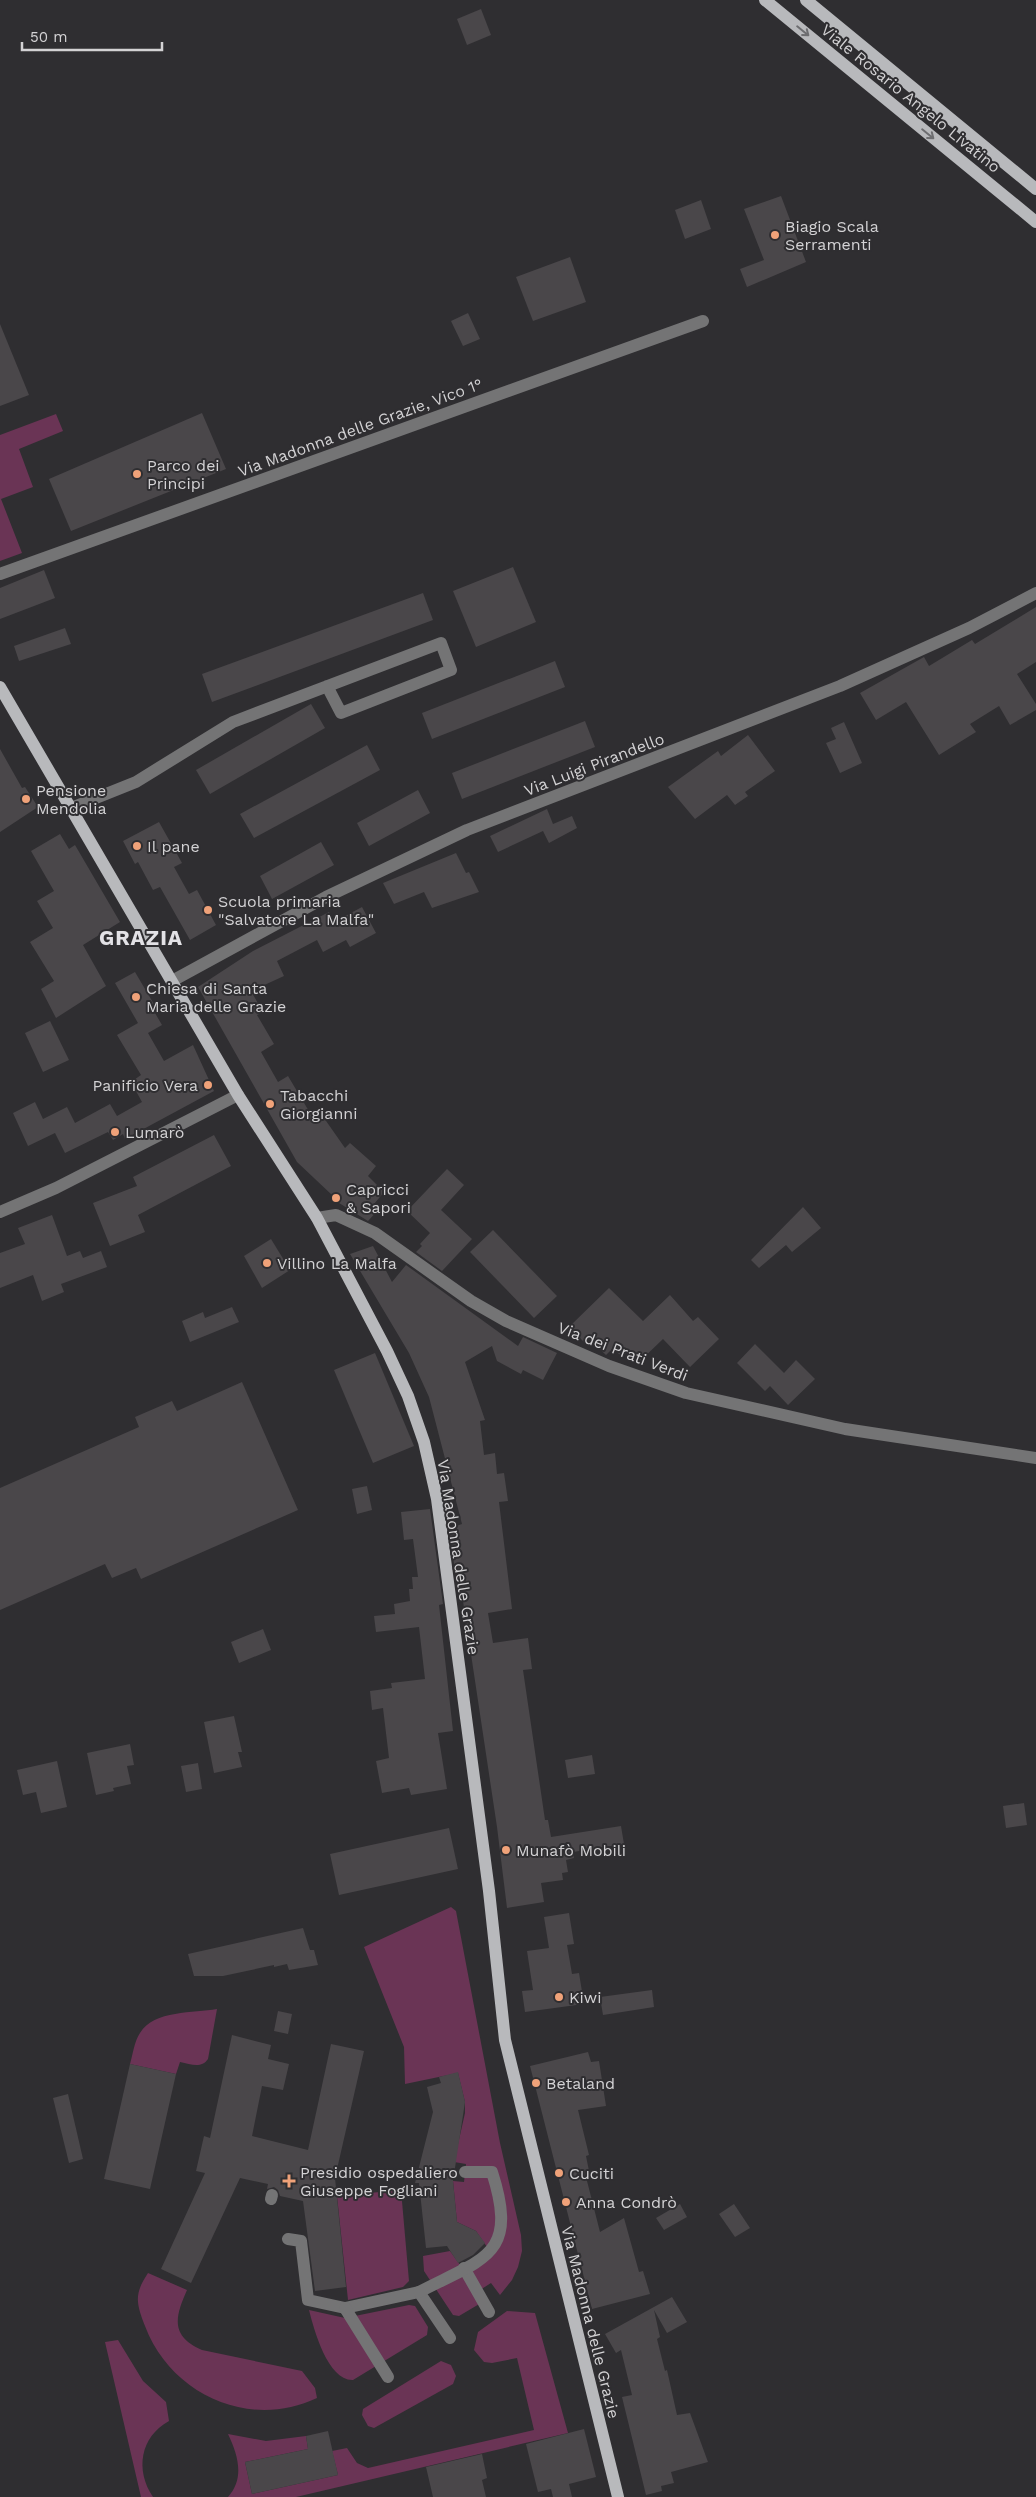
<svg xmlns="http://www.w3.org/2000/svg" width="1036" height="2497" font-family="'Work Sans',sans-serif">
<rect width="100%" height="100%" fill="#2f2e31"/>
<!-- green -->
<g fill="#6a3455">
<path d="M56,414L63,431L19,449L33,487L1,499L22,553L0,561V435Z"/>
<path d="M451,1907L456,1911L500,2143L521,2235L522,2251L518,2267L512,2280L500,2295L491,2283L480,2290L486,2300L459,2316L453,2315L424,2271L423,2256L450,2251L460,2265L476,2258L487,2247L476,2231L457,2222L453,2181L464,2182L466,2164L454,2162L465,2113V2102L458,2073L405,2084L404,2047L364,1947Z"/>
<path d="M217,2009L208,2059C201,2069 191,2064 180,2062L176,2074L130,2064C133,2054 134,2042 140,2033C154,2010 194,2013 217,2009Z"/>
<path d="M401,2190L409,2281L403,2287L348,2300L337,2196Z"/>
<path d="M148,2273L187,2290C175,2317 170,2336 202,2350L302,2371L315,2388L317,2398C250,2430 171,2395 145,2326C136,2303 134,2294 148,2273Z"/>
<path d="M409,2305L415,2306L428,2327L427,2335L353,2380C328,2381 314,2330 309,2310L345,2318Z"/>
<path d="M507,2311L535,2313L568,2433L296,2497H228C245,2478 238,2455 228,2434L266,2441L306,2436L308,2449L245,2462L252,2494L338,2475L332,2451L347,2448L357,2463L368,2468L534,2430L517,2358L492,2363L484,2362L474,2350L478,2332Z"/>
<path d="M118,2340L143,2381L166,2402L169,2421C140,2437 135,2470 153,2497H141L105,2342Z"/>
<path d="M441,2361L451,2365L456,2376L453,2384L374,2428L368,2426L362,2415L363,2409Z"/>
</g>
<!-- building -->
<g fill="#4a474a">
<path d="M481,9L491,35L467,45L457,19Z"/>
<path d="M781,196L806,262L747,287L740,269L764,260L744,209Z"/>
<path d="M701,200L711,229L685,239L675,210Z"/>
<path d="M570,257L586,302L533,321L516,277Z"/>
<path d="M468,313L480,339L463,346L451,321Z"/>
<path d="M0,324L29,395L0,406Z"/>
<path d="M202,413L226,469L71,531L49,479Z"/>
<path d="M513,567L536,622L476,647L453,591Z"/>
<path d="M44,570L55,598L0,619V588Z"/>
<path d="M423,593L433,620L212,702L202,674Z"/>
<path d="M1036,607V662L1017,674L1036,704V710L1010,725L999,706L970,724L976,732L939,755L906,702L876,720L860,693L924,657L929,666L972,640L975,644Z"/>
<path d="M65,628L71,644L19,661L14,646Z"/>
<path d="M555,661L565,687L432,739L422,713Z"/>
<path d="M311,704L325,728L210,794L196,770Z"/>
<path d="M585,721L595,747L462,799L452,773Z"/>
<path d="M844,722L862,763L840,773L826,743L836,739L831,728Z"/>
<path d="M748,735L775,771L745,792L748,796L735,805L727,795L695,819L668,787L718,751L721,756Z"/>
<path d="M367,745L380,770L254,838L240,814Z"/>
<path d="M0,749L22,788L25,787L38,807L0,832Z"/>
<path d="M418,790L430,813L369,846L357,823Z"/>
<path d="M547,809L553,824L572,816L577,828L549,843L543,831L498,852L490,836Z"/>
<path d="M159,822L182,863L174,867L189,894L197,890L216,925L190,940L160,887L153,890L138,862L135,864L123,841Z"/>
<path d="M60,834L69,849L75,845L120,922L83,945L106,986L56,1018L41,989L54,981L30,942L53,928L37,901L54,891L31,851Z"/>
<path d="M321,842L334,865L272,899L260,876Z"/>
<path d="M456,853L466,873L469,872L479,892L432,908L424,892L394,904L383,883Z"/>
<path d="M362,907L376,933L350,947L346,940L323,952L317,940L277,961L284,976L251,991L263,1012L257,1015L274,1044L261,1052L278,1082L288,1076L316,1123L324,1118L345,1148L350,1143L376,1166L368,1176L384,1192L374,1204L379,1209L368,1221L331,1198L332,1195L297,1162L198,987L253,951L329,912L334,922Z"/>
<path d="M135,972L158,1011L155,1013L162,1025L148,1033L164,1061L193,1045L214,1091L125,1139L123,1134L113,1140L108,1132L65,1153L55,1133L28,1146L13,1113L35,1102L43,1119L67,1107L75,1123L110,1104L117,1116L142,1102L131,1082L141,1075L117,1035L138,1023L115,983Z"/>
<path d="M50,1021L69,1060L43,1072L25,1033Z"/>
<path d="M214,1135L231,1166L138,1215L145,1232L110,1246L93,1203L137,1186L133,1177Z"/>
<path d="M447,1169L464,1185L441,1210L472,1239L442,1271L416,1252L422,1246L420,1244L430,1233L407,1211Z"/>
<path d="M803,1207L821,1228L792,1252L786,1245L759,1268L751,1260Z"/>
<path d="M52,1215L67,1256L80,1251L83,1258L101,1251L107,1267L61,1284L64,1292L42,1301L33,1275L0,1288V1253L25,1244L18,1228Z"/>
<path d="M493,1230L557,1296L534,1318L470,1252Z"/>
<path d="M271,1239L290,1270L262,1288L244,1256Z"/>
<path d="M373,1246L392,1282L406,1265L518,1346L523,1337L557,1353L543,1380L523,1370L521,1374L497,1361L492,1346L465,1362L485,1420L480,1421L484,1455L495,1453L497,1474L504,1473L508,1501L499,1502L512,1609L488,1613L493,1643L528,1638L532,1669L523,1670L545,1820H548L551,1837L621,1826L624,1844L573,1852L574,1858L566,1860L568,1872L562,1873L563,1880L541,1883L544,1902L507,1908L497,1827L463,1601L459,1602L449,1526L450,1528L462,1524L429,1397L409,1353L350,1254Z"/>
<path d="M609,1288L643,1321L670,1295L693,1321L698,1317L719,1339L690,1367L663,1339L638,1363L627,1352L622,1357L613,1348L606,1355L589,1339L585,1343L569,1327Z"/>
<path d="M232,1307L239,1322L190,1342L182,1321L203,1312L205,1318Z"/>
<path d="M755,1344L784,1373L796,1360L815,1379L788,1405L770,1386L765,1391L737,1363Z"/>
<path d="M375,1353L414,1446L373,1463L334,1370Z"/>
<path d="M242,1382L298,1510L141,1579L136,1568L112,1578L105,1564L0,1610V1488L139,1427L135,1417L172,1401L177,1411Z"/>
<path d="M367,1486L372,1510L357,1514L352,1489Z"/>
<path d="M430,1509L443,1604L439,1605L453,1731L438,1733L447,1789L411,1795L409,1788L382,1793L376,1761L389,1758L383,1708L372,1710L370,1691L392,1688L391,1683L425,1679L419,1627L376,1632L374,1616L395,1614L394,1604L410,1601L409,1589H413L412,1577H418L413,1539L404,1540L401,1512Z"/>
<path d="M263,1629L271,1650L239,1663L231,1642Z"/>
<path d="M234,1716L242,1752H238L242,1767L214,1773L204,1722Z"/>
<path d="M130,1744L134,1765L127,1766L131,1784L113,1788L114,1791L96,1795L87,1753Z"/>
<path d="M592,1755L595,1774L568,1778L565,1760Z"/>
<path d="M57,1761L67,1807L41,1813L36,1792L23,1795L17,1770Z"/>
<path d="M198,1763L202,1789L186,1792L181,1766Z"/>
<path d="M1024,1803L1027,1825L1006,1828L1003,1806Z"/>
<path d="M449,1828L458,1869L339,1895L330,1854Z"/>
<path d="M569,1913L574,1944L567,1945L572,1974L579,1973L584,2004L525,2012L522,1991L533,1990L527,1951L549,1948L544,1917Z"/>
<path d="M303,1928L310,1950H314L318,1965L289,1970L287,1964L274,1967V1965L223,1976H194L188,1954Z"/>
<path d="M652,1990L654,2007L603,2015L600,1997Z"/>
<path d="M278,2011L292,2014L288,2034L274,2031Z"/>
<path d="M232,2035L271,2045L268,2059L289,2064L283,2090L262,2086L252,2136L308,2150L331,2044L364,2051L335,2178L346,2287L315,2291L303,2201L280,2196L278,2190L274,2187L267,2189L268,2184L240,2178L191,2283L161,2269L205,2173L196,2171L204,2136L210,2138Z"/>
<path d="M588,2052L591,2062L599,2061L606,2106L578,2110L589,2155L586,2156L590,2176L586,2177L600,2232L624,2218L639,2272L643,2271L650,2294L592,2309L530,2066Z"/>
<path d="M130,2064L176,2074L150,2189L104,2179Z"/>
<path d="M458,2072L465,2102L453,2181L457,2222L476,2231L485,2243L473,2255L458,2263L447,2246L426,2248L419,2183H415L433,2112L427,2087L441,2083L439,2077Z"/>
<path d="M68,2094L83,2159L69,2163L53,2098Z"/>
<path d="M680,2204L687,2217L664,2230L656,2218Z"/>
<path d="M734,2204L750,2228L735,2237L719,2214Z"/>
<path d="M672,2297L687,2322L667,2333L654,2310L660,2337L657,2339L665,2371L667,2370L677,2415L690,2413L708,2462L671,2472L674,2483L661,2486L662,2491L646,2495L622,2397L632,2395L621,2350L616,2353L605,2334Z"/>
<path d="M584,2429L596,2477L569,2484L572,2497H553L551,2489L538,2492L526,2444Z"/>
<path d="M328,2431L338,2475L252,2494L245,2462L308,2449L306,2436Z"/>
<path d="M482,2454L487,2478L482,2480L486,2497H433L426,2467Z"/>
</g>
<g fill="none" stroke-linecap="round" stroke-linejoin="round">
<!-- minor -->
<g stroke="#747475" stroke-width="12">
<path d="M0,574L703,321"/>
<path d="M71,808L136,782L233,722L441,643L451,670L341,713L327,686"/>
<path d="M172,981L326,897L467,830L840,686L969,628L1036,593"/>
<path d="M0,1212L56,1188L238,1095"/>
<path d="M317,1218L336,1215L375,1233L471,1301L506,1321L609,1366L686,1393L845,1429L1036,1458"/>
<path d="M271,2199L272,2195"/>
<path d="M288,2239L301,2241L308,2300L345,2308L419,2292L450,2338"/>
<path d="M464,2268L489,2312"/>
<path d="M419,2292C484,2258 519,2256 492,2172H465"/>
<path d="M345,2308L388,2377"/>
</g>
<!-- major -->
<g stroke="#b8b9bc" stroke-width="12">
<path d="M765,0L1036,222"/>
<path d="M806,0L1036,189"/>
<path d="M0,687L238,1095L317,1218L387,1351L408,1396L424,1442L437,1499L489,1891L505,2040L618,2497"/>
</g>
</g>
<!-- one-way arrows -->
<defs><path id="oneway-shaft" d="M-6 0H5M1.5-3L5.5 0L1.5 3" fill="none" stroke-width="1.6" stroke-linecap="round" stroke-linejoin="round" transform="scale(1.25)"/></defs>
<g stroke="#6d6d70">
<use href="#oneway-shaft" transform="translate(803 31) rotate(39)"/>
<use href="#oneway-shaft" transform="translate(928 134) rotate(39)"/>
</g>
<!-- markers -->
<g fill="#f0a279" stroke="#2f2e31" stroke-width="2">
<circle cx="775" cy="235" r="5"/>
<circle cx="137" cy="474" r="5"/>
<circle cx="26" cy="799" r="5"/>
<circle cx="137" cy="846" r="5"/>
<circle cx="208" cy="910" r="5"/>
<circle cx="136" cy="997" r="5"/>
<circle cx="208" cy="1085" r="5"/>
<circle cx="270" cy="1104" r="5"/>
<circle cx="115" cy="1132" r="5"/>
<circle cx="336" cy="1198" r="5"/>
<circle cx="267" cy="1263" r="5"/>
<circle cx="506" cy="1850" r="5"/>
<circle cx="559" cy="1997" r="5"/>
<circle cx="536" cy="2083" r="5"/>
<circle cx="559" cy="2173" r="5"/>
<path d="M286.5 2173.5h5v5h5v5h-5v5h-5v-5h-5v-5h5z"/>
<circle cx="566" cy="2202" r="5"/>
</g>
<g text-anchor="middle" stroke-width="4" stroke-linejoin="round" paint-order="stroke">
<!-- street labels -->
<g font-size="16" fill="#d3d2d4" stroke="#2f2e31">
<text transform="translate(911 98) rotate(39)" y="6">Viale Rosario Angelo Livatino</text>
<text transform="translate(360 427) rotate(-20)" y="6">Via Madonna delle Grazie, Vico 1°</text>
<text transform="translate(594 764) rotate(-21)" y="6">Via Luigi Pirandello</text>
<text transform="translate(623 1351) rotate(21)" y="6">Via dei Prati Verdi</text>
<text transform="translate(459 1557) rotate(81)" y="6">Via Madonna delle Grazie</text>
<text transform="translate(591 2322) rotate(76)" y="6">Via Madonna delle Grazie</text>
</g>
<!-- poi labels -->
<g font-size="16" fill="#d3d2d4" stroke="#2f2e31" text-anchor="start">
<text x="785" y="232">Biagio Scala<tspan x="785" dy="18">Serramenti</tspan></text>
<text x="147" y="471">Parco dei<tspan x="147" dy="18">Principi</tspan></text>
<text x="36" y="796">Pensione<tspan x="36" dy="18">Mendolia</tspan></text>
<text x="147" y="852">Il pane</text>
<text x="218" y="907">Scuola primaria<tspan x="218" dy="18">"Salvatore La Malfa"</tspan></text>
<text x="146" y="994">Chiesa di Santa<tspan x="146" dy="18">Maria delle Grazie</tspan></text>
<text x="198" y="1091" text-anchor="end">Panificio Vera</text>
<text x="280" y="1101">Tabacchi<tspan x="280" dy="18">Giorgianni</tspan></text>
<text x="125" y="1138">Lumarò</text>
<text x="346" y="1195">Capricci<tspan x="346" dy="18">&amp; Sapori</tspan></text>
<text x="277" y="1269">Villino La Malfa</text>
<text x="516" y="1856">Munafò Mobili</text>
<text x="569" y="2003">Kiwi</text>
<text x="546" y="2089">Betaland</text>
<text x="300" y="2178">Presidio ospedaliero<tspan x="300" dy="18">Giuseppe Fogliani</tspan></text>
<text x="569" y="2179">Cuciti</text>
<text x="576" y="2208">Anna Condrò</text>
</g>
<!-- district labels -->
<g font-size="21" font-weight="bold" letter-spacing="1" fill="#e3e2e6" stroke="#2f2e31">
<text x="141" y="945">GRAZIA</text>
</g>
</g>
<!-- scale -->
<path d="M22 42v8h140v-8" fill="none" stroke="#d3d2d4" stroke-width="2.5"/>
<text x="30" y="42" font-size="15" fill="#d3d2d4" stroke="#2f2e31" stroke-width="4" paint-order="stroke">50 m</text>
</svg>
